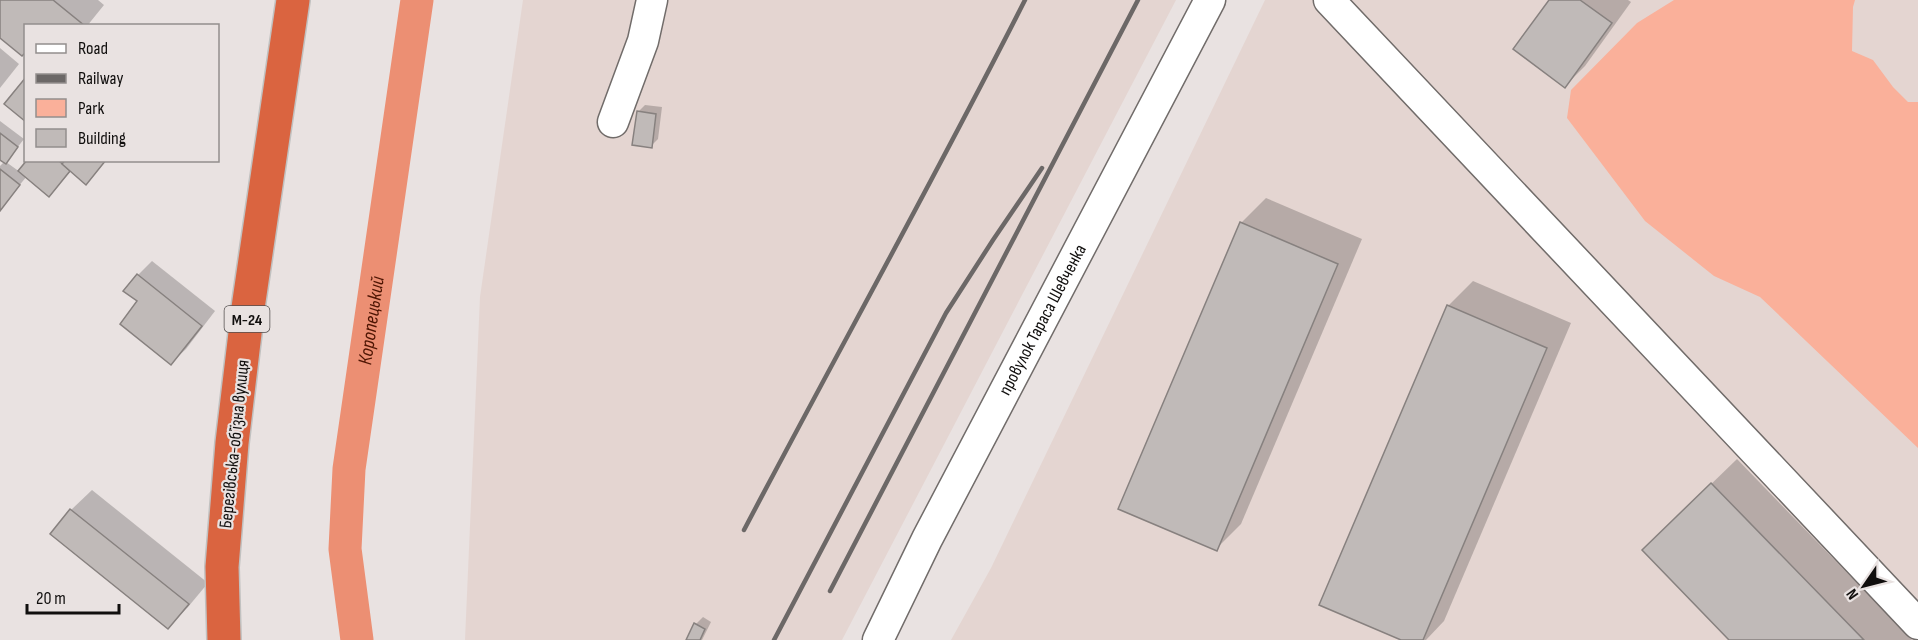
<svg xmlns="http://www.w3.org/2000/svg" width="1918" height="640" font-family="'Sofia Sans Condensed',sans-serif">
<rect width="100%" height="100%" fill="#e9e2e1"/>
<!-- built -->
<g fill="#e4d5d1">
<path d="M523,0H1176L842,640H465L480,297Z"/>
<path d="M1265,0H1918V640H951L991,568Z"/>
</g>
<!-- green -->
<path fill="#fab09a" d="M1674,0H1855L1853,7L1852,51L1873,60L1893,87L1908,102H1918V448L1760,297L1714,276L1645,221L1567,118L1571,90L1637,23Z"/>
<!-- shadow -->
<g fill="#0003">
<path d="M1,0H98L104,5L87,26H26L0,36Z"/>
<path d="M1551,0H1628L1631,2L1585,66L1565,86Z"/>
<path d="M0,48L19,64L0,88Z"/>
<path d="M645,105L662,107L658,139L651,146L638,112Z"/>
<path d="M0,121L24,139L6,162L20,172L29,160H107L86,183L72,170L49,195L27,176L0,209V166L4,162L0,158Z"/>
<path d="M1266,198L1362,239L1241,524L1216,549L1241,223Z"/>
<path d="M152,261L215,311L186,349L171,363L139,301L138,275Z"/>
<path d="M1473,281L1571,323L1444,621L1426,640H1405L1448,306Z"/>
<path d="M1737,459L1912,640H1731L1669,525Z"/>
<path d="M92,490L208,583L188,607L168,627L52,534L71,510Z"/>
<path d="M703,617L711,622L702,640H688L696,624Z"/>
</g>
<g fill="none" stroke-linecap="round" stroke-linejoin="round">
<!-- canal -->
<path stroke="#ec8f73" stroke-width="33" id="s1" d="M357,640L345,549L349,469L417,0"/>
</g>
<!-- building -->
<g fill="#c0bab8" stroke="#87817f" stroke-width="1.5">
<path d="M0,0H53L85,26H26V52L22,56L0,38Z"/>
<path d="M1549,0H1580L1612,23L1565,88L1513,49Z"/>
<path d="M26,77V122L4,104Z"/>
<path d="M637,111L656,114L652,148L632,145Z"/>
<path d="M0,133L18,147L6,164L0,160Z"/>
<path d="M27,160H58L70,171L49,197L18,171Z"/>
<path d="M65,160H106L86,185L62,164Z"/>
<path d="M0,169L20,185L0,211Z"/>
<path d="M1240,222L1338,264L1217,551L1118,509Z"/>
<path d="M137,274L202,326L171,365L120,324L137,301L123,291Z"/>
<path d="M1447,305L1547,348L1423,640H1401L1319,605Z"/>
<path d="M1711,483L1864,640H1729L1642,550Z"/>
<path d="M70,509L189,604L168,629L50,534Z"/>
<path d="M694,623L705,629L700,640H686Z"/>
</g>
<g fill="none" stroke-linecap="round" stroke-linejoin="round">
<defs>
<g id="minor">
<path d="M1329,0L1918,624"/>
<path d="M613,122L643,41L652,0"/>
<path id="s2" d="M878,640L927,539L1210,0"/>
</g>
<path id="highway" d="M224,640L222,567L232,443L248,308L293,0"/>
</defs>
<!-- minor casing -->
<use href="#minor" stroke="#716c6a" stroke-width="33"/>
<!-- highway casing -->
<use href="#highway" stroke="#c1c1c0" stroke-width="36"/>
<!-- minor -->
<use href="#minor" stroke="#fff" stroke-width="30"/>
<!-- highway -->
<use href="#highway" stroke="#da6440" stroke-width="33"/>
<!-- rail -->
<g stroke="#6c6867" stroke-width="4.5">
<path d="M744,530C837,353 935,178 1025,0"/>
<path d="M830,591L1138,0"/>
<path d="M774,640L946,313L993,240L1042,168"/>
</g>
</g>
<g text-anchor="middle" stroke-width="4.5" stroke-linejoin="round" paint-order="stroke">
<!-- shield labels -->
<rect fill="#e9e2e1" stroke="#524e4d" stroke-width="1.5" x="224.5" y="306" width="45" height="26" rx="4.5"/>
<g font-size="16" font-weight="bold" fill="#110f0e">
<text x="247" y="325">М-24</text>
</g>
<!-- street labels -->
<g font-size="18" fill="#110f0e" stroke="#e9e2e1">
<text dy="6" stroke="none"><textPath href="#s2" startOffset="360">провулок Тараса Шевченка</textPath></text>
<text transform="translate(234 444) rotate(-84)" y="6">Берегівська-обʼїзна вулиця</text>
</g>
<!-- water labels -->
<g font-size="20" font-style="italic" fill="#4e1503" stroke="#e9e2e1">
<text dy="7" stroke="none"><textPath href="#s1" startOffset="322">Коропецький</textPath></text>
</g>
</g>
<!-- legend -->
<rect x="24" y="24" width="195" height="138" fill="#e9e2e1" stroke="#938e8d" stroke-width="1.5"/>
<rect x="36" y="44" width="30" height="9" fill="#ffffff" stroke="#938e8d" stroke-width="1.5"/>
<text x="78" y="54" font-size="18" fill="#110f0e">Road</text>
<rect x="36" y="74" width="30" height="9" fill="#6c6867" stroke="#938e8d" stroke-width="1.5"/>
<text x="78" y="84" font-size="18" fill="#110f0e">Railway</text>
<rect x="36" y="99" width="30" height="18" fill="#fab09a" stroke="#938e8d" stroke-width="1.5"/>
<text x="78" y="114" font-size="18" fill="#110f0e">Park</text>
<rect x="36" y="129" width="30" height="18" fill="#c0bab8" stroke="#938e8d" stroke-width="1.5"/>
<text x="78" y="144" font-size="18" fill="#110f0e">Building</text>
<!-- north arrow -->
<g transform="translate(1864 586) rotate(235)" stroke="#e9e2e1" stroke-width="4.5" paint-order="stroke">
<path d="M0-4.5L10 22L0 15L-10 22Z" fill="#110f0e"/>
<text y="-9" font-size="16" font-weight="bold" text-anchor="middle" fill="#110f0e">N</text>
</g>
<!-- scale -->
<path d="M27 604v9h92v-9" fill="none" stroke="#110f0e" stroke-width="3"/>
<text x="36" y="604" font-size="18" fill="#110f0e" stroke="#e9e2e1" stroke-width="4.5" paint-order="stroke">20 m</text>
</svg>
